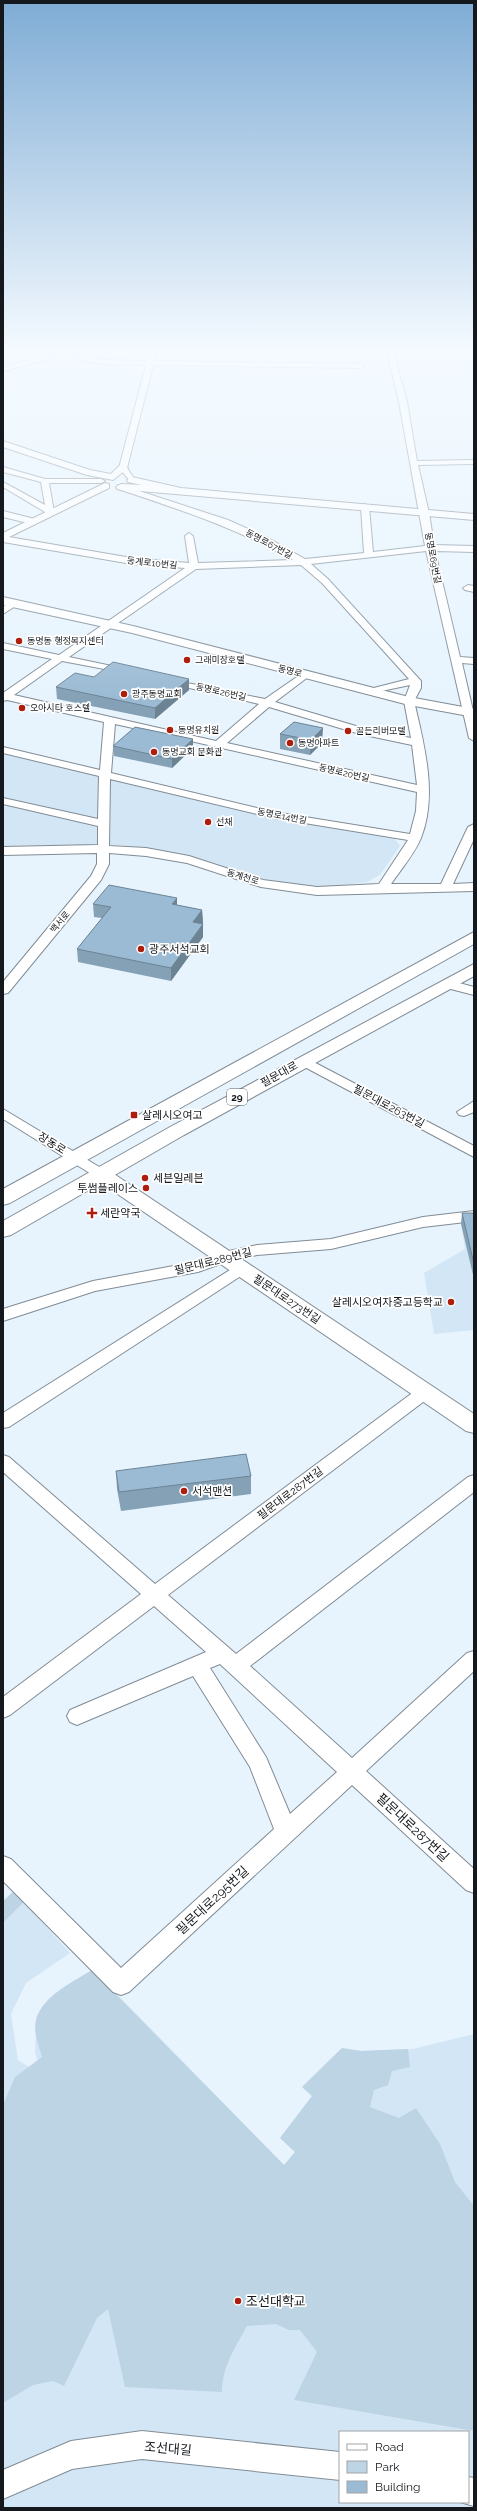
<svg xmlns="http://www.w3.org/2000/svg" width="477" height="2511" font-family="Raleway,'Noto Sans KR',sans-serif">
<rect width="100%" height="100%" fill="#e7f4fe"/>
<!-- built -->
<g fill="#d3e6f5" fill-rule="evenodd">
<path d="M3,754L198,798L258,815L395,839L400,846L380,875L367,882L330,887L296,886L271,881L164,851L121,845L3,846Z"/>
<path d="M461,1224H474V1330L434,1334L424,1273L465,1249Z"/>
<path d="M24,1902L70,1953L26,1983L11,2014L18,2060L43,2076L35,2053L36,2021L43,2006L59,1991L111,1988L284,2165L295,2152L280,2138L312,2096L302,2087L342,2048L361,2051L413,2049L474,2034V2508H3V1923ZM340,2432H468V2502H340Z"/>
</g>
<!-- green -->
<g fill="#bdd4e5">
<path d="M14,1891L24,1902L3,1923V1901Z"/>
<path d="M92,1970L284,2165L295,2152L280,2138L312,2096L302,2087L342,2048L361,2051L408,2049L410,2067L392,2071L388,2085L374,2090L370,2107L399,2118L416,2108L440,2144L455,2182L474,2206V2431L294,2400L317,2352L300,2330H289L276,2324L247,2326C235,2348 222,2367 222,2392L125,2387L108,2309L97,2318L64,2386L53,2381L33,2385L3,2403V2105L15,2077L42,2057C39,2046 33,2032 36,2020C42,1996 73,1982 92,1970Z"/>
</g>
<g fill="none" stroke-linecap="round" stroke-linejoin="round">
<defs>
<g id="minor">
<path d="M82,347H91L73,353L100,360L147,361L150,347H156L154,361L361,364L364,366L361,368L153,365L127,468L135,480L131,482L119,468L146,365L100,364L64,355L3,371V367Z"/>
<path d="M386,347H392L407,402L417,461L474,460V464L418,465L429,513L434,545L474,546V552L435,551L460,657L474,658V664L462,663L474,715V741L469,738L426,551L311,564L328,579L421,681V688L414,701C424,744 438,795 421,838C414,855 401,869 391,884H441L468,827L474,824V839L453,884L474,883V891L317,895L261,887L187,863L146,856L109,853V864L101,880L8,993L3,994V982L91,876L97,864V853L3,855V847L98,845V826L3,804V798L98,819L99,776L3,753V747L100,770L104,722L7,700L3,701V693L52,659L3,649V643L59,655L185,568L132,564L3,542V536L132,558L189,563L185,536L189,533L193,536L198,563L293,560C237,528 178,509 118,489V485H121L228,520L268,538L305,559L364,553L361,507L365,504L369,507L373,552L425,546L399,402ZM301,565L322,583L409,679L362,691L367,694L410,685L404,701L411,738L366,729L275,702L308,677L309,675L304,672L265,699L163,678V682L259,704L216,741L14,695L62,661L131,674V670L69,657L196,569ZM269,707L360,734L412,745L417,785L227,743ZM115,724L417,792L416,811L410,834L274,812L111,773ZM110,779L274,818L408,840L379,884L317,887L263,880L189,856L146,848L109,846Z"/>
<path d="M3,467L45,479H101L105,481L101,483H49L54,512L50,515L3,487V482L45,505L41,482L3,472Z"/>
<path d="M3,511L35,519L36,521L32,524L3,517Z"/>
<path d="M468,585L474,586V592L465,590L463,588Z"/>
<path d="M12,601L20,603L3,614V607Z"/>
<path d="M448,980L474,987V995L443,987L441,984L443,981Z"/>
<path d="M304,1057L474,1146V1157L299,1064L297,1061Z"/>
<path d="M474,1101V1112L464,1116L459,1115L457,1112Z"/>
<path d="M3,1109L106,1171L109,1174L106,1177H96L3,1119Z"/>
<path d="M474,1211V1221L423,1227L331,1249L257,1255L229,1261L198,1272L95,1291L3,1321V1309L93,1281L195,1262L219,1253L257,1245L331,1239L423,1217Z"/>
<path d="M241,1263L247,1264L249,1268L247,1272L9,1427L3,1428V1413Z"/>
<path d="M425,1386L431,1388L434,1392L431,1396L168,1595L236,1654L468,1477L474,1475V1492L250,1666L352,1758L467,1653L474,1651V1671L366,1771L474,1869V1893L466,1890L352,1785L129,1992L121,1995L113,1992L3,1881V1856L11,1859L121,1968L274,1829L250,1767L193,1676L84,1722L77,1725L70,1722L67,1716L70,1710L206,1652L154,1606L10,1715L3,1718V1697L141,1594L3,1472V1455L9,1457L155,1584L419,1388ZM220,1664L337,1772L290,1814L266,1757L210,1668Z"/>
<path d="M142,2431L340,2452V2480L142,2459L72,2469L3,2499V2470L71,2441Z"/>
<path d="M468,2477L474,2478V2506L460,2502H468Z"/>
</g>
<g id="tertiary">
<path d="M3,441L90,470L111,474L119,466L128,468L113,480L87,475L3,447Z"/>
<path d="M132,477L181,488L474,514V520L117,489L116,487L121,484L142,485L128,482L127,480Z"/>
<path d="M105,483L109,484V488L3,540V533Z"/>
<path d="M3,597L133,626L409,697L474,709V717L409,705L132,633L3,605Z"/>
<path d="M101,1168L108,1170L474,1414V1433L466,1431L94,1178L92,1174L94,1170Z"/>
</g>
<g id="primary">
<path d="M474,932V944L10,1203L3,1205V1189Z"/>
<path d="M474,964V976L184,1135L11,1235L3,1237V1221L170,1127Z"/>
</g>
</defs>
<!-- minor casing -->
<use href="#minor" stroke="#818c95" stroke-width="2"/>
<!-- tertiary casing -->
<use href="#tertiary" stroke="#818c95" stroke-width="2"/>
<!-- primary casing -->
<use href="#primary" stroke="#818c95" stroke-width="2"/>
<!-- minor -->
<use href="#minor" fill="#fff" fill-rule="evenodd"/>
<!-- tertiary -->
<use href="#tertiary" fill="#fff" fill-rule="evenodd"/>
<!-- primary -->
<use href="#primary" fill="#fff" fill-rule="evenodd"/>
</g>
<!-- wall -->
<g fill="#85a1b6">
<path d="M94,677L189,679V690L155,719L57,699L56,687Z"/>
<path d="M294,722L322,743L310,755L280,749V734Z"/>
<path d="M193,739V748L172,768L114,756L113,746Z"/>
<path d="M93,904L177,905L202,910L203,923L202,924H203V937L171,981L78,962L77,949L102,918L94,917Z"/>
<path d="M462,1213H474V1279L461,1224Z"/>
<path d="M116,1471L251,1476V1494L121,1511L117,1489Z"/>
</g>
<!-- shaded-wall -->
<g fill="#6c8394">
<path d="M189,679V690L155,719V708Z"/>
<path d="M323,728L322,743L310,755L311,740Z"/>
<path d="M193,739V748L172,768V759Z"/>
<path d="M177,898V910L172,904Z"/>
<path d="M202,910L203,923L194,935L193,922Z"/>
<path d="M203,924V937L171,981V968Z"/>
</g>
<!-- building -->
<g fill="#9bbbd4" stroke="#6c8394">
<path d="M113,662L189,679L155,708L56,687L75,673L94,677Z"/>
<path d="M294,722L323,728L311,740L280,734Z"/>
<path d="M135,727L193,739L172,759L113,746Z"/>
<path d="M109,885L177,898L172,904L202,910L193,922L203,924L171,968L77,949L111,907L93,904Z"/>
<path d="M462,1213H474V1264Z"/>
<path d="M246,1454L251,1476L119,1492L116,1471Z"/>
</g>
<!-- sky -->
<linearGradient id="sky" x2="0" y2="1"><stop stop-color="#7facd5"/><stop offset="0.5" stop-color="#f4faff"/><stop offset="1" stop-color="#f4faff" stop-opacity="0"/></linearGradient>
<rect width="477" height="698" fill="url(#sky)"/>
<!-- markers -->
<g fill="#ad1e0d" stroke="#fff" stroke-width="1.5">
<circle cx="19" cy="641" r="4"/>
<circle cx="187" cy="660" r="4"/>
<circle cx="124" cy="694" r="4"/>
<circle cx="22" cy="708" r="4"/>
<circle cx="170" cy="730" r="4"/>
<circle cx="348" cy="731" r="4"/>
<circle cx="290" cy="743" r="4"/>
<circle cx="154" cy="752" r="4"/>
<circle cx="208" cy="822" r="4"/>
<circle cx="141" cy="949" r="4"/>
<rect x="130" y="1111" width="8" height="8" rx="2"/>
<circle cx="145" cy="1178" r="4"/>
<circle cx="146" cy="1188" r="4"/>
<path d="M90 1207h4v4h4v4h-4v4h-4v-4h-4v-4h4z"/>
<circle cx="451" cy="1302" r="4"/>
<circle cx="184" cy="1491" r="4"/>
<circle cx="238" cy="2301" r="4"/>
</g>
<g text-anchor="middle" stroke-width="3.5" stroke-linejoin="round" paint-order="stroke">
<!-- far-street labels -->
<g font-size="9" fill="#15191d" stroke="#fff">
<text transform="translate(269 544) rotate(28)" y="3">동명로67번길</text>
<text transform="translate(433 558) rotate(79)" y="3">동명로69번길</text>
<text transform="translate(152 563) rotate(6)" y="3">동계로10번길</text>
<text transform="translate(290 671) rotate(14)" y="3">동명로</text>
<text transform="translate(221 692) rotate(13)" y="3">동명로26번길</text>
<text transform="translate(344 773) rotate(13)" y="3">동명로20번길</text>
<text transform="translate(282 816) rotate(11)" y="3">동명로14번길</text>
<text transform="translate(243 877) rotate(17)" y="3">동계천로</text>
<text transform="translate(60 922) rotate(-50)" y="3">백서로</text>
</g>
<!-- far-poi labels -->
<g font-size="9" fill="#15191d" stroke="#fff" text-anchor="start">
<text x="27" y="644">동명동 행정복지센터</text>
<text x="195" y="663">그래미장호텔</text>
<text x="132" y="697">광주동명교회</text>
<text x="30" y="711">오아시타 호스텔</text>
<text x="178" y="733">동명유치원</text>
<text x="356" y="734">골든리버모텔</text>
<text x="298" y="746">동명아파트</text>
<text x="162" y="755">동명교회 문화관</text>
<text x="216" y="825">선채</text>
</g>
<!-- shield labels -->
<rect fill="#fff" stroke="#5b5e61" stroke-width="1" x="227" y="1089" width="20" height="16" rx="3"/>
<g font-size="10" font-weight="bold" fill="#15191d">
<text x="237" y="1101">29</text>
</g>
<!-- poi labels -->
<g font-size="11" fill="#15191d" stroke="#fff" text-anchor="start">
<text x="149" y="953">광주서석교회</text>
<text x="142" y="1119">살레시오여고</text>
<text x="153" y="1182">세븐일레븐</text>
<text x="138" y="1192" text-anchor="end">투썸플레이스</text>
<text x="100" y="1217">세란약국</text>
<text x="443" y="1306" text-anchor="end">살레시오여자중고등학교</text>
<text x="192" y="1495">서석맨션</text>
</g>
<!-- street labels -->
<g font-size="11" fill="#15191d" stroke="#fff">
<text transform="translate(279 1074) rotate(-29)" y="4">필문대로</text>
<text transform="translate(389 1106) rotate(28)" y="4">필문대로263번길</text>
<text transform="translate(52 1143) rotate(32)" y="4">장동로</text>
<text transform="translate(213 1261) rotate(-14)" y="4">필문대로289번길</text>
<text transform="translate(287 1299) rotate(34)" y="4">필문대로273번길</text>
<text transform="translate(290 1493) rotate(-37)" y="4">필문대로287번길</text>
</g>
<!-- near-street labels -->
<g font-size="13" fill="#15191d" stroke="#fff">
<text transform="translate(413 1827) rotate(43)" y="5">필문대로287번길</text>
<text transform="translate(212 1900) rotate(-43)" y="5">필문대로295번길</text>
<text transform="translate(168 2448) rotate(5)" y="5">조선대길</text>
</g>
<!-- near-poi labels -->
<g font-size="13" fill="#15191d" stroke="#fff" text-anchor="start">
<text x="246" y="2306">조선대학교</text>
</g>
</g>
<!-- border -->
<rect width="477" height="2511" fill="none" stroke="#15191d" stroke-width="8"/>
<!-- legend -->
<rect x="339" y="2431" width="130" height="72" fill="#ffffff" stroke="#a1a3a5"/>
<rect x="347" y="2444" width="20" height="6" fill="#ffffff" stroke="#a1a3a5"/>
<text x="375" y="2451" font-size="12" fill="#15191d">Road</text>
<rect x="347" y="2461" width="20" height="12" fill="#bdd4e5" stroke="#a1a3a5"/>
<text x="375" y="2471" font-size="12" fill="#15191d">Park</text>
<rect x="347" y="2481" width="20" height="12" fill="#9bbbd4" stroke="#a1a3a5"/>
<text x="375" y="2491" font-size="12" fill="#15191d">Building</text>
</svg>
